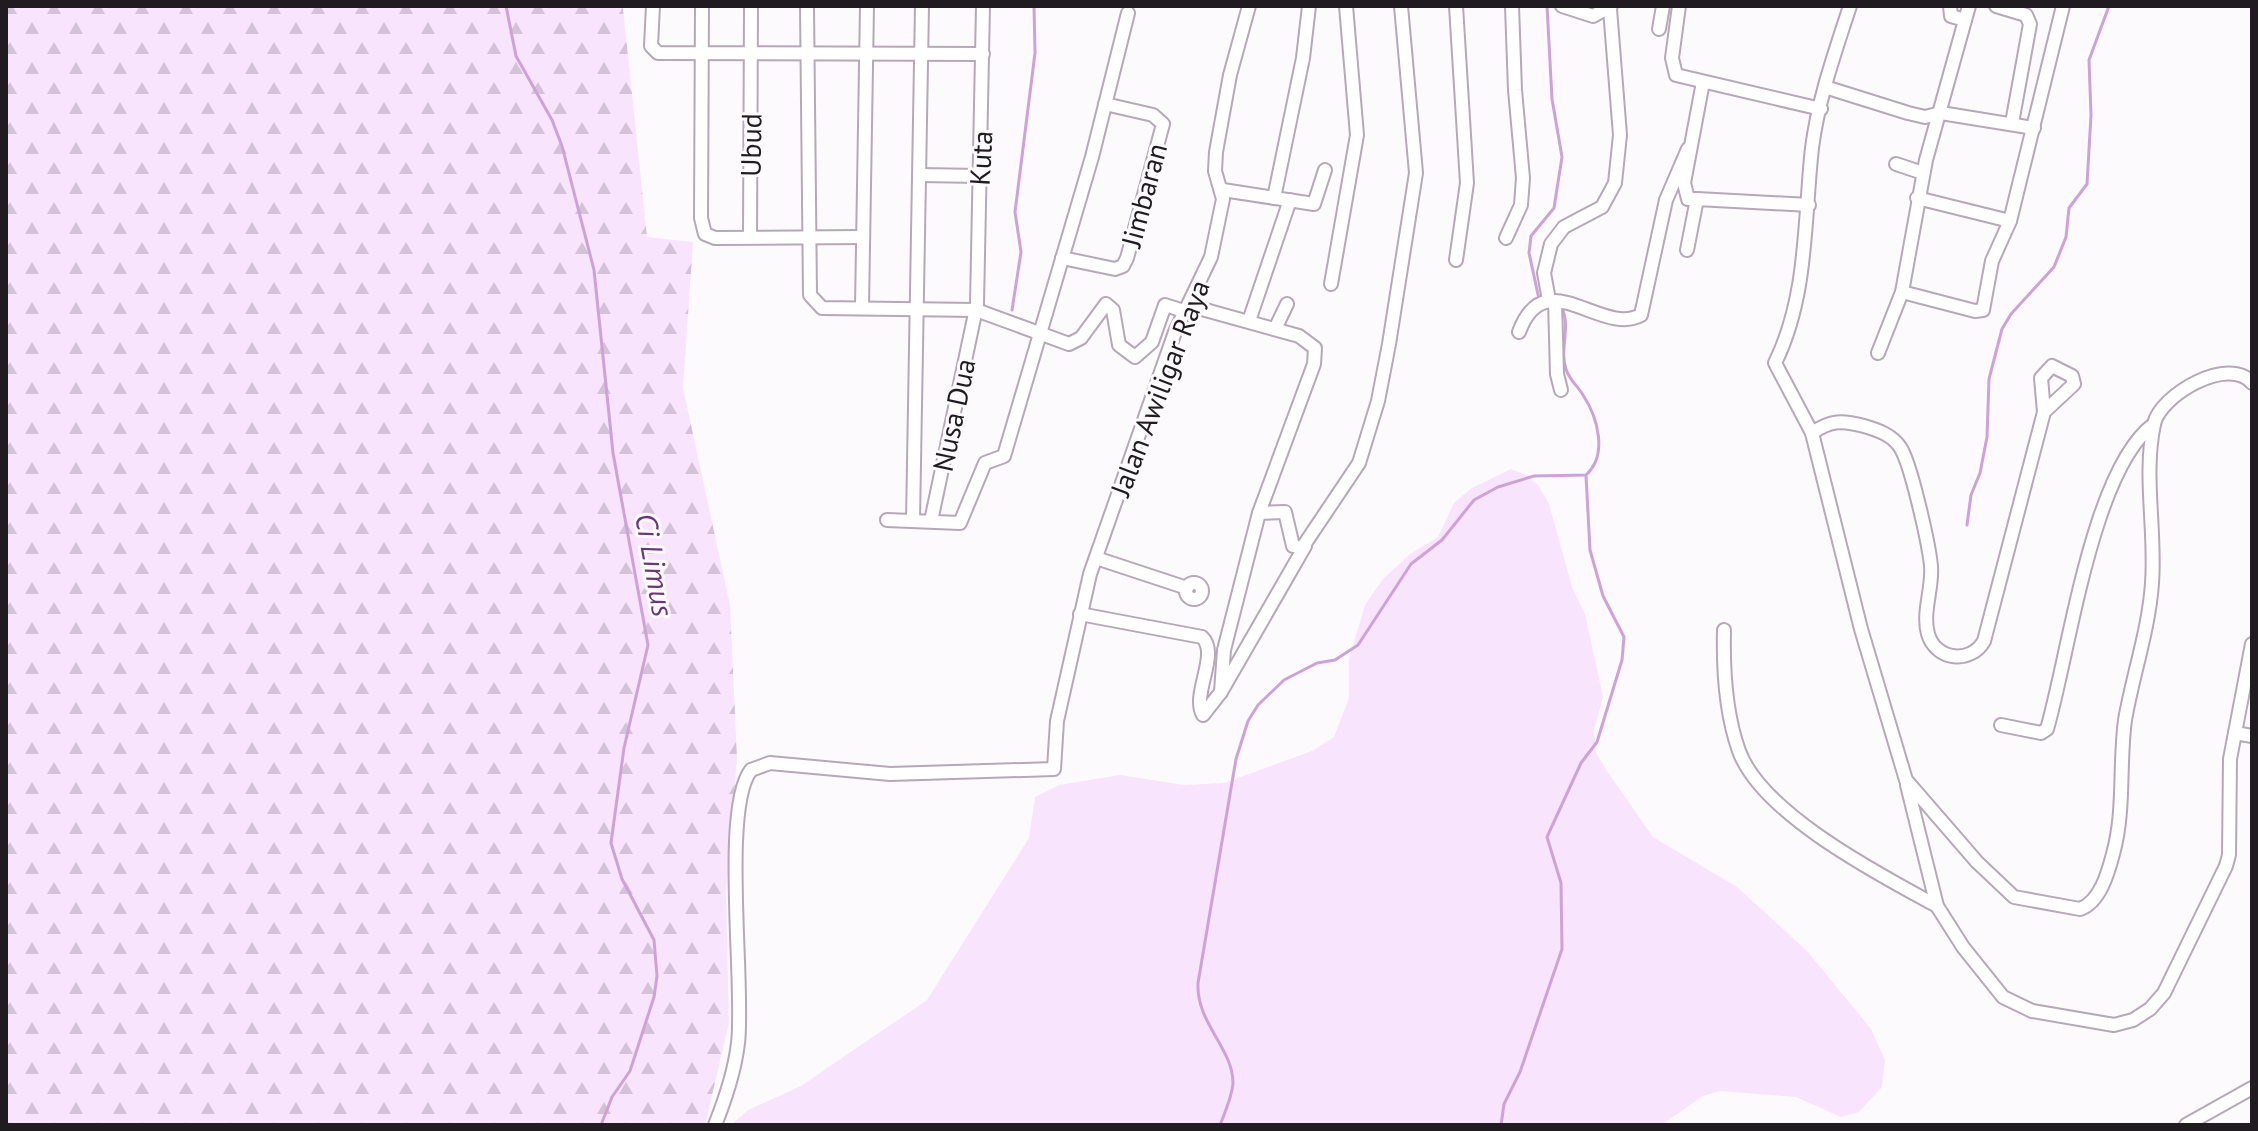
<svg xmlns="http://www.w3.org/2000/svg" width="2258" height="1131" font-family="'PT Sans',sans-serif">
<defs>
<pattern id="forest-firs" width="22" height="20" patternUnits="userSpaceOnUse" patternTransform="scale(2)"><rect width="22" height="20" fill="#f8e4fc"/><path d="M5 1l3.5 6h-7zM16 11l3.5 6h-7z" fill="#d4c3d8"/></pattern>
</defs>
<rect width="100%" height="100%" fill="#fdfafe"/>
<!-- green -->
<path fill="#f8e4fc" d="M1511,469L1526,475L1538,485L1549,504L1572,587L1585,614L1603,697L1594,730L1596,753L1605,768L1653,837L1737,887L1807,951L1871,1029L1885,1060L1882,1087L1859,1112L1841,1117L1796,1097L1720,1091L1703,1096L1661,1125H731L748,1110L801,1086L927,1000L1029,838L1035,797L1059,785L1120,775L1184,785L1224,783L1312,751L1334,737L1349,698V659L1365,605L1383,579L1409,555L1438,537L1454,503L1472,488Z"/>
<!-- forest -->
<path fill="url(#forest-firs)" d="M6,6L623,8L647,237L693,242L683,388L730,605L737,758L726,895L729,1023L705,1125H6Z"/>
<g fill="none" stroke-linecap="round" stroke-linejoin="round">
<!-- stream -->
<g stroke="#cea2d8" stroke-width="3">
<path d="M506,6L516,56L552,120L562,146L594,270L613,453L648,645L624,748L611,843L622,879L654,940L657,976L654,997L630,1071L612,1097L601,1125"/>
<path d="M1539,299L1529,253L1531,236L1554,208L1562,157L1552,99L1547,6"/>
<path d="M1012,310L1021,252L1015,212L1035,53L1034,6"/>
<path d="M1967,525L1971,495L1980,473L1987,437L1989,379L2002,329L2011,314L2054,267L2066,237L2069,208L2087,184L2091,115L2089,60L2109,6"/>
<path d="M1220,1125C1225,1112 1232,1097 1233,1083C1233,1048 1196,1023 1198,983L1236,759L1248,721L1258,705L1284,680L1317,663L1335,660L1358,645L1411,564L1442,540L1474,500L1498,487L1534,476L1586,475C1608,455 1598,418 1583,395C1578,386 1569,380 1566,369C1559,350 1571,328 1562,308"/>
<path d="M1501,1125L1504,1104L1520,1072L1562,949L1561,883L1547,837L1581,763L1597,742L1622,660L1624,637L1603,596L1590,550L1586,476"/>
</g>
<defs>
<g id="minor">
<path d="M653,6L651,46L658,53L983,54"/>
<path d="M702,6L701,218L705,234L715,238L862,237"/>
<path d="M807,6L810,295L822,308L976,310L1069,344L1081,338L1106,304L1113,310L1119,345L1135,357L1152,342L1165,305L1187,312"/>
<path d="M1456,6L1467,183L1456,260"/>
<path d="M1562,6L1593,16L1611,6"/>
<path d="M1679,6L1672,58L1676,75L1821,109"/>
<path d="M1850,6C1835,52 1818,100 1812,148C1804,220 1808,296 1775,363L1812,433L1861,629L1906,780L1977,862L2014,897L2080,909C2100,902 2108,873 2113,854C2125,811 2119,764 2125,720C2133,674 2149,629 2152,583C2156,530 2143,476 2154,424C2160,395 2229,355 2252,383"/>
<path d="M1950,6L1951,16L1965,20"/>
<path d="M1996,6L2026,15L2030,24L2012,123"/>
<path d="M1659,29L1663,6"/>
<path d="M1825,87L1908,113L1925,117L1941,113L2034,128"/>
<path d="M1896,164L1923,173"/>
<path d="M920,175L980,176"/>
<path d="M1223,190L1314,204L1325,170"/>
<path d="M1274,198L1303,58L1309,6"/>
<path d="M1917,198L2010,221"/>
<path d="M1697,199H1688L1684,183L1703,82"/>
<path d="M750,237L751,6"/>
<path d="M1506,238L1521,205L1523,178L1515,90L1512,6"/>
<path d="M1687,250L1697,199L1809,205"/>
<path d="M1062,258L1115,269L1123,266L1127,258L1163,124L1153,115L1105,104"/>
<path d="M1331,284L1357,135L1346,6"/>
<path d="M1902,292L1975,311L1983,310L1992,261L2010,221L2063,6"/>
<path d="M1549,300L1544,273L1551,244L1564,227L1602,207L1615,183L1620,135L1610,9"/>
<path d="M1555,301L1557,374L1561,390"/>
<path d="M1191,306L1299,336L1315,348L1314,364L1259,513L1285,512L1293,546L1302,548L1359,463L1378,401L1389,344L1416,173L1401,6"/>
<path d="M862,307L867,6"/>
<path d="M1249,321L1290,200"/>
<path d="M1275,329L1287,304"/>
<path d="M1519,332C1545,261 1601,337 1641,315L1666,200L1688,149"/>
<path d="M1878,353L1902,292L1926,160L1969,6"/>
<path d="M1812,433C1831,420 1842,420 1864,426C1878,430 1892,435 1900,447C1911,463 1929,545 1931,566C1933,588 1922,612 1928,634C1936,661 1971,664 1984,641L2044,412L2041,378L2052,366L2072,376L2074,384L2044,412"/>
<path d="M887,520L960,523L985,463L1004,456L1092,157L1128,13"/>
<path d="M913,520L922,6"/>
<path d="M931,521L977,304L983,6"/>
<path d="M1096,558L1187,588"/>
<circle cx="1194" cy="591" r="8"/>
<path d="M1080,614L1202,637C1220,654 1191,694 1203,715L1221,692L1305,546"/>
<path d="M1724,630C1723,670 1725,712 1739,751C1762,814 1880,875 1937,906"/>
<path d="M1221,692L1224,650L1259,513"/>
<path d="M2001,725L2041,733L2047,729C2069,654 2092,469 2154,424"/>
<path d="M2235,733L2252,736"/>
<path d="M1907,785L1937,906L1963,947L2003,997L2032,1011L2114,1025L2133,1020L2150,1009L2164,993L2226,866L2229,855L2230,759L2252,644"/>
<path d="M715,1125C725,1100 735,1069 738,1043C745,988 721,808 751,770L770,763L890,774L1054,769L1057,721L1090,574L1175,332L1211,257L1223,199L1215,171L1216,152L1230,75L1249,6"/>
<path d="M2186,1125L2252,1088"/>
</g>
</defs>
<!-- minor casing -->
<use href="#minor" stroke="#b6a8b8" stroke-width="16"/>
<!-- minor -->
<use href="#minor" stroke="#fff" stroke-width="12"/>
</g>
<g text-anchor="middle" stroke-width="6" stroke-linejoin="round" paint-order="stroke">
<!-- street labels -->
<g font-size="28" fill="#201b21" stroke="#fdfafe">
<text transform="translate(751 145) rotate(-89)" y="10">Ubud</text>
<text transform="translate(981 158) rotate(-87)" y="10">Kuta</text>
<text transform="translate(1144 195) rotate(-75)" y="10">Jimbaran</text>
<text transform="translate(1160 388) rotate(-69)" y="10">Jalan Awiligar Raya</text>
<text transform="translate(954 415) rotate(-78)" y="10">Nusa Dua</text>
</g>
<!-- water labels -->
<g font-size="30" font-style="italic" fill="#6c3778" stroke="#fdfafe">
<text transform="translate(654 565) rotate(80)" y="10">Ci Limus</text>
</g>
</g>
<!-- border -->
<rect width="2258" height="1131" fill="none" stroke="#201b21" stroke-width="16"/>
</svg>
